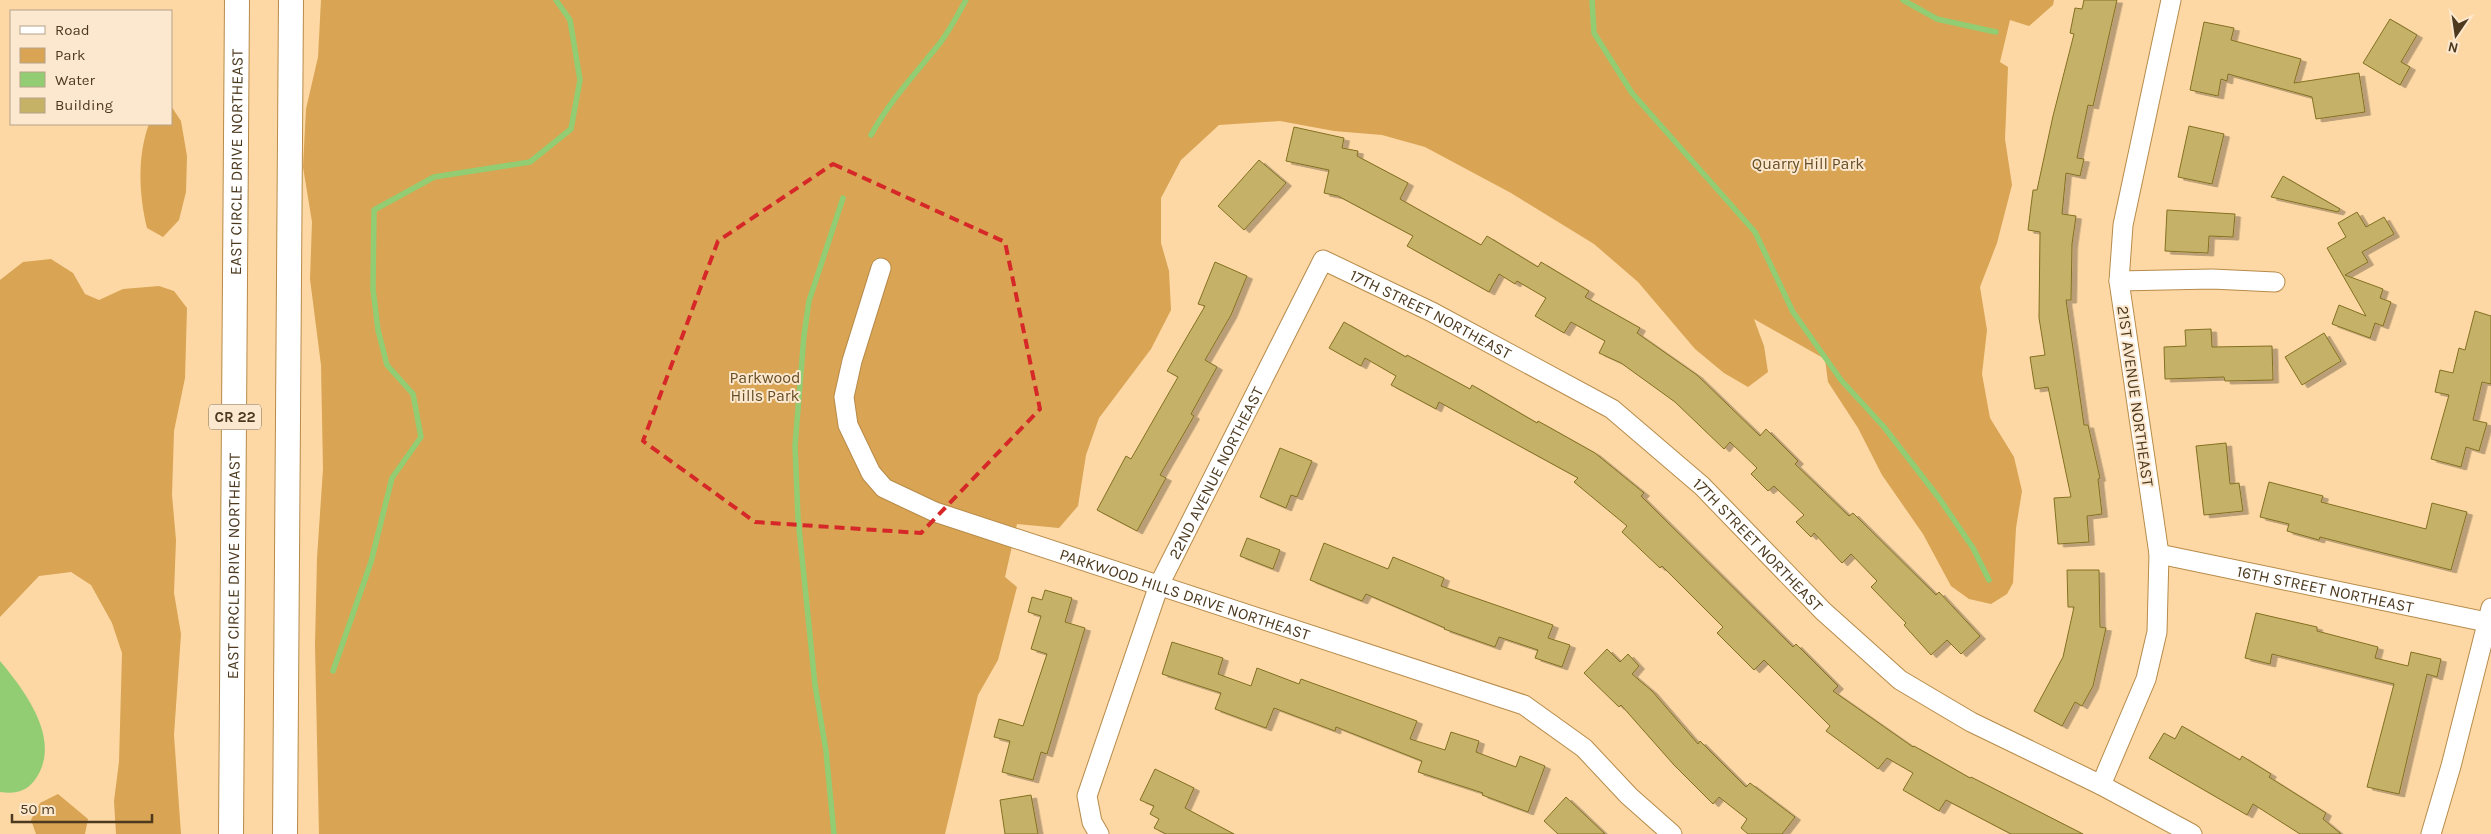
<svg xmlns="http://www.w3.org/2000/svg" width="2491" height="834" font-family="Karla,sans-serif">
<defs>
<filter id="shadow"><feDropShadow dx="5.5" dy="3" stdDeviation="0" flood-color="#0004"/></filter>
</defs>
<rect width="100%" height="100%" fill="#fdd8a4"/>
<!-- green -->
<g fill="#d9a453">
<path d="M321,0H2054L2053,5L2029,26L2010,20L2000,62L2008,67L2005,139L2012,185L1997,243L1980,287L1987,330L1982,374L1990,418L2014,457L2022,491L2016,528L2013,583L2007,594L1991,604L1969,599L1951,586L1923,534L1882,475L1858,428L1828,382L1825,359L1754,319L1764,346L1768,372L1748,387L1724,373L1695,349L1638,282L1594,244L1511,193L1425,147L1382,135L1334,131L1280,121L1219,125L1181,160L1161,198V243L1169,271L1171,310L1151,349L1099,418L1086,455L1078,506L1059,528L1017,524L1005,577L1017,587L998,660L978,695L945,834H319L315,645L317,558L323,469L321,365L310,279L312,222L303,167L306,109L318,57Z"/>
<path d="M171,106L181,121L187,156L186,192L179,220L163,237L147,228C139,195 137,156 149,124H171Z"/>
<path d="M51,259L73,273L85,294L99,300L123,289L159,286L174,291L187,308L185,378L174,431L172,495L176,540L174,593L181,634L174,735L181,834H116L114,801L119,762L122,653L112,623L91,585L71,572L39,576L0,617V280L23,262Z"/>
<path d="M58,794L88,819L85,834H36L31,820L40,803Z"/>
</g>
<!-- water -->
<path fill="#92cd73" d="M0,661C25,691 64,742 34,781C25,792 15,794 0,792Z"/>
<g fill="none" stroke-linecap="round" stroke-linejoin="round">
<!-- stream -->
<g stroke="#92cd73" stroke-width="5.5">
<path d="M1592,0L1594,33L1632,93L1755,232L1793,312L1841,380L1884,427L1939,498L1973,548L1989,580"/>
<path d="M1903,0L1937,19L1996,32"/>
<path d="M871,135C890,100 916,73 940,43C950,30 958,14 966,0"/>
<path d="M333,671L371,562L392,478L421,437L413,394L387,365L378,330L373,289L374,210L434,177L530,162L571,129L580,80L570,20L556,0"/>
<path d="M834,834L826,751L815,685L798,518L795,446L804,335L809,301L843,198"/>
</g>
</g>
<!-- building -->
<g fill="#c5b267" stroke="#837022" filter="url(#shadow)">
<path d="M2084,0H2117L2093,106L2088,105L2077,158L2084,159L2080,176L2066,173L2062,214L2076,216L2072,244L2071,300H2066L2084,425H2088L2100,478L2098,479L2102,514L2087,516L2089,542L2058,544L2054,498L2071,497L2048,387L2035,389L2030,357L2045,355L2039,318L2040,232L2028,230L2033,190H2037L2053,116L2074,34L2070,33L2075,8L2082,9Z"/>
<path d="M2390,19L2417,35L2401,62L2410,67L2400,85L2363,63Z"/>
<path d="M2204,22L2234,28L2231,40L2301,59L2294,83L2359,73L2365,112L2316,119L2312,97L2228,74L2227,81L2221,79L2218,96L2190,90Z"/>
<path d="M2189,126L2224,134L2212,184L2178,177Z"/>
<path d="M1294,127L1344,138L1342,148L1358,151L1357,156L1408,183L1400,199L1481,245L1487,236L1538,267L1541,262L1589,291L1585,297L1640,328L1637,333L1697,375L1760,436L1766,429L1798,461L1795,464L1849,516L1853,513L1936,595L1939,592L1980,636L1961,654L1947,640L1931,655L1904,625L1906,623L1871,587L1877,581L1851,554L1842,563L1814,533L1811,537L1796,522L1804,515L1774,486L1768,491L1751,474L1757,468L1730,442L1724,449L1675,402L1621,363L1599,353L1605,341L1571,322L1564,333L1535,316L1546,298L1517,281L1515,284L1499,274L1489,292L1407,246L1413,236L1338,196L1324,193L1329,170L1286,161Z"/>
<path d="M1259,160L1286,183L1244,230L1218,206Z"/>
<path d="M2283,176L2340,209L2338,212L2271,197Z"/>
<path d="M2167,210L2235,214L2233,237L2209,236L2208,253L2165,251Z"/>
<path d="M2357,212L2366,227L2384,217L2394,234L2362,252L2368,262L2345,275L2383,289L2380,298L2391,302L2383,326L2375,323L2370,338L2332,324L2339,305L2366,316L2327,248L2346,237L2338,223Z"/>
<path d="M1215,262L1247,276L1231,315L1205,360L1217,367L1191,414L1194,416L1160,475L1166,478L1137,531L1097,510L1126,456L1131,459L1178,377L1167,371L1205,306L1198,304Z"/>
<path d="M2475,311L2491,316V384L2482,382L2473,420L2487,423L2479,451L2466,447L2461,467L2431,459L2449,395L2435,392L2440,370L2453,373L2459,348L2465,350Z"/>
<path d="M1344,322L1406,357L1407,355L1470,389L1472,385L1537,423L1538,421L1595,453L1644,493L1641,496L1793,647L1796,644L1838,686L1833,691L1913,747L1914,746L1970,778L1971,777L2083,834H2011L1946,800L1939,811L1903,790L1913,773L1887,758L1878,769L1826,731L1830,726L1764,660L1754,670L1717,633L1723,627L1662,566L1660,568L1622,532L1627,526L1574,482L1578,478L1439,402L1436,409L1391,385L1396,376L1365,358L1361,366L1329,348Z"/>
<path d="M2211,329L2212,347L2272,346L2273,380L2225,381L2224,377L2165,379L2164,347L2186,346L2185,330Z"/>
<path d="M2324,333L2341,361L2302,385L2285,357Z"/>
<path d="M2226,443L2230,484L2239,483L2243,511L2204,515L2196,446Z"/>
<path d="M1280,448L1312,461L1297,497L1291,495L1286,508L1260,497Z"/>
<path d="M2269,482L2323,496L2321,502L2426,529L2432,503L2467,512L2451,570L2320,537L2319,540L2287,531L2289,524L2260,517Z"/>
<path d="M1247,538L1280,550L1273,569L1240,556Z"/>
<path d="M1324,543L1388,569L1393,557L1444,578L1441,586L1553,625L1548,638L1570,645L1562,667L1535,658L1538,650L1499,637L1495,647L1444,629L1445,628L1366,594L1362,601L1310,580Z"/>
<path d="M2067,570H2099L2100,627L2106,628L2093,686L2082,706L2075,702L2062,726L2034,711L2063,657L2074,607H2068Z"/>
<path d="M1045,590L1072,598L1065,622L1085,628L1047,754L1041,752L1033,780L1002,772L1010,741L994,737L999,719L1023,726L1047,654L1031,649L1041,616L1028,612L1032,597L1042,600Z"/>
<path d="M2256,613L2317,627V631L2378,647L2375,658L2408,666L2411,652L2441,659L2437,677L2427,674L2399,794L2367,787L2394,684L2272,654L2270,664L2245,658Z"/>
<path d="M1172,642L1223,658L1218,674L1251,686L1257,668L1299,684L1301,679L1417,721L1410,739L1445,750L1451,732L1479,741L1476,752L1516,767L1520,756L1545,766L1528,812L1482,795L1483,793L1418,772L1422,761L1336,727L1335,731L1274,708L1266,728L1215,709L1221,693L1162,674Z"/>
<path d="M1607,649L1620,662L1628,654L1639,666L1632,674L1652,691L1698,744L1700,741L1746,787L1750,783L1795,817L1782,834H1748L1741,828L1747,819L1719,797L1713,804L1674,765L1621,705L1619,707L1584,673Z"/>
<path d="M2182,726L2240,760L2242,756L2271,774L2269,777L2326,813L2323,819L2341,834H2300L2253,804L2247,815L2149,758L2164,733L2175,739Z"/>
<path d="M1155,769L1194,788L1185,808L1234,834H1166L1154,828L1159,819L1150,814L1154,806L1140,800Z"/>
<path d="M1031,795L1038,834H1005L1000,800Z"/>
<path d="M1566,797L1605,834H1558L1544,821Z"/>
</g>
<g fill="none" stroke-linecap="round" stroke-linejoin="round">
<defs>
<g id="minor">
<path id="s1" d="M881,268L852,361L844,397L848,425L871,473L884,488L935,512L1524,705L1584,748L1629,796L1672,834"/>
<path d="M2119,281L2212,279L2275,282"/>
<path id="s2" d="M2159,554L2491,623"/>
<path d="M2101,785L2146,679L2157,632L2159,554L2119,281L2123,225L2171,0"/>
<path id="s3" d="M1099,834L1092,822L1087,796L1159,585L1323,260L1432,312L1612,409L1702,486L1823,611L1900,680L1971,722L2101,785L2192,834"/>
<path d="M2431,834L2451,766L2491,608"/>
</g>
<g id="major">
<path id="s4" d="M231,834L237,0"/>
<path d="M285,834L291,0"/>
</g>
</defs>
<!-- minor casing -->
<use href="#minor" stroke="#b78b4a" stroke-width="21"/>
<!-- major casing -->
<use href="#major" stroke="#b78b4a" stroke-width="26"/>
<!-- minor -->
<use href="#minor" stroke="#fff" stroke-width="19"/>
<!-- major -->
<use href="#major" stroke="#fff" stroke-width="24"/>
</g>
<!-- marked area -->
<path fill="none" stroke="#d62828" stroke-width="4" stroke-dasharray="10 6" stroke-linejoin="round" d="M833,164L1005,242L1040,409L921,533L755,522L643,441L718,241Z"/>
<g text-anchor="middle" stroke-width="4" stroke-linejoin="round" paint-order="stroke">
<!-- shield labels -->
<rect fill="#fbe8cf" stroke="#806e53" stroke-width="1" x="209" y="404.5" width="52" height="25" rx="4"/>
<g font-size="15" font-weight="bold" fill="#4c391e">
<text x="235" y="422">CR 22</text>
</g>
<!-- street labels -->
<g font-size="16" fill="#4c391e" stroke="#fbe8cf">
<text dy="6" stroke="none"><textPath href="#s4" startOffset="672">EAST CIRCLE DRIVE NORTHEAST</textPath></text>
<text dy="6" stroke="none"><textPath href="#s3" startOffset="748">17TH STREET NORTHEAST</textPath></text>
<text transform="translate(2136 396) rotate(82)" y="6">21ST AVENUE NORTHEAST</text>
<text dy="6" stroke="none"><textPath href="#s3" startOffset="389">22ND AVENUE NORTHEAST</textPath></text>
<text dy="6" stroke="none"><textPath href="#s3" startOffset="1152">17TH STREET NORTHEAST</textPath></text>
<text dy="6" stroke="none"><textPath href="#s4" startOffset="268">EAST CIRCLE DRIVE NORTHEAST</textPath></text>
<text dy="6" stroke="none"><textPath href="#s2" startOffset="170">16TH STREET NORTHEAST</textPath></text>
<text dy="6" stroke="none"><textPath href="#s1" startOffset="555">PARKWOOD HILLS DRIVE NORTHEAST</textPath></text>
</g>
<!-- park labels -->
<g font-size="16" fill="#684e26" stroke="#fbe8cf">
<text x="1808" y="169">Quarry Hill Park</text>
<text x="765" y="383">Parkwood<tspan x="765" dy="18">Hills Park</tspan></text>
</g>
</g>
<!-- legend -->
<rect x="10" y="10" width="162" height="115" fill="#fbe8cf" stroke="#b5a288"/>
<rect x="20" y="26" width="25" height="8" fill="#ffffff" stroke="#b5a288"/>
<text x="55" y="35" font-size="15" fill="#4c391e">Road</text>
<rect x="20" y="48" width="25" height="15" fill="#d9a453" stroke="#b5a288"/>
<text x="55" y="60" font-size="15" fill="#4c391e">Park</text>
<rect x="20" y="72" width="25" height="15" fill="#92cd73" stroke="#b5a288"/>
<text x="55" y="85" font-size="15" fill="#4c391e">Water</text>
<rect x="20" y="98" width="25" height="15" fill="#c5b267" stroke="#b5a288"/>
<text x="55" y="110" font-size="15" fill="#4c391e">Building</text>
<!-- north arrow -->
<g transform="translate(2456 35) rotate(193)" stroke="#fbe8cf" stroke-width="4" paint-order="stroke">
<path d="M0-4L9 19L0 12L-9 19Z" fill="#4c391e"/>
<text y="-8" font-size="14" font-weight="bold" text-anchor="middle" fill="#4c391e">N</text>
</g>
<!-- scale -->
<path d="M12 814v8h140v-8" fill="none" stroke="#4c391e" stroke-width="2.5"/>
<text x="20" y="814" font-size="15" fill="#4c391e" stroke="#fbe8cf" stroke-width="4" paint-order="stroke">50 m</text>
</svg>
